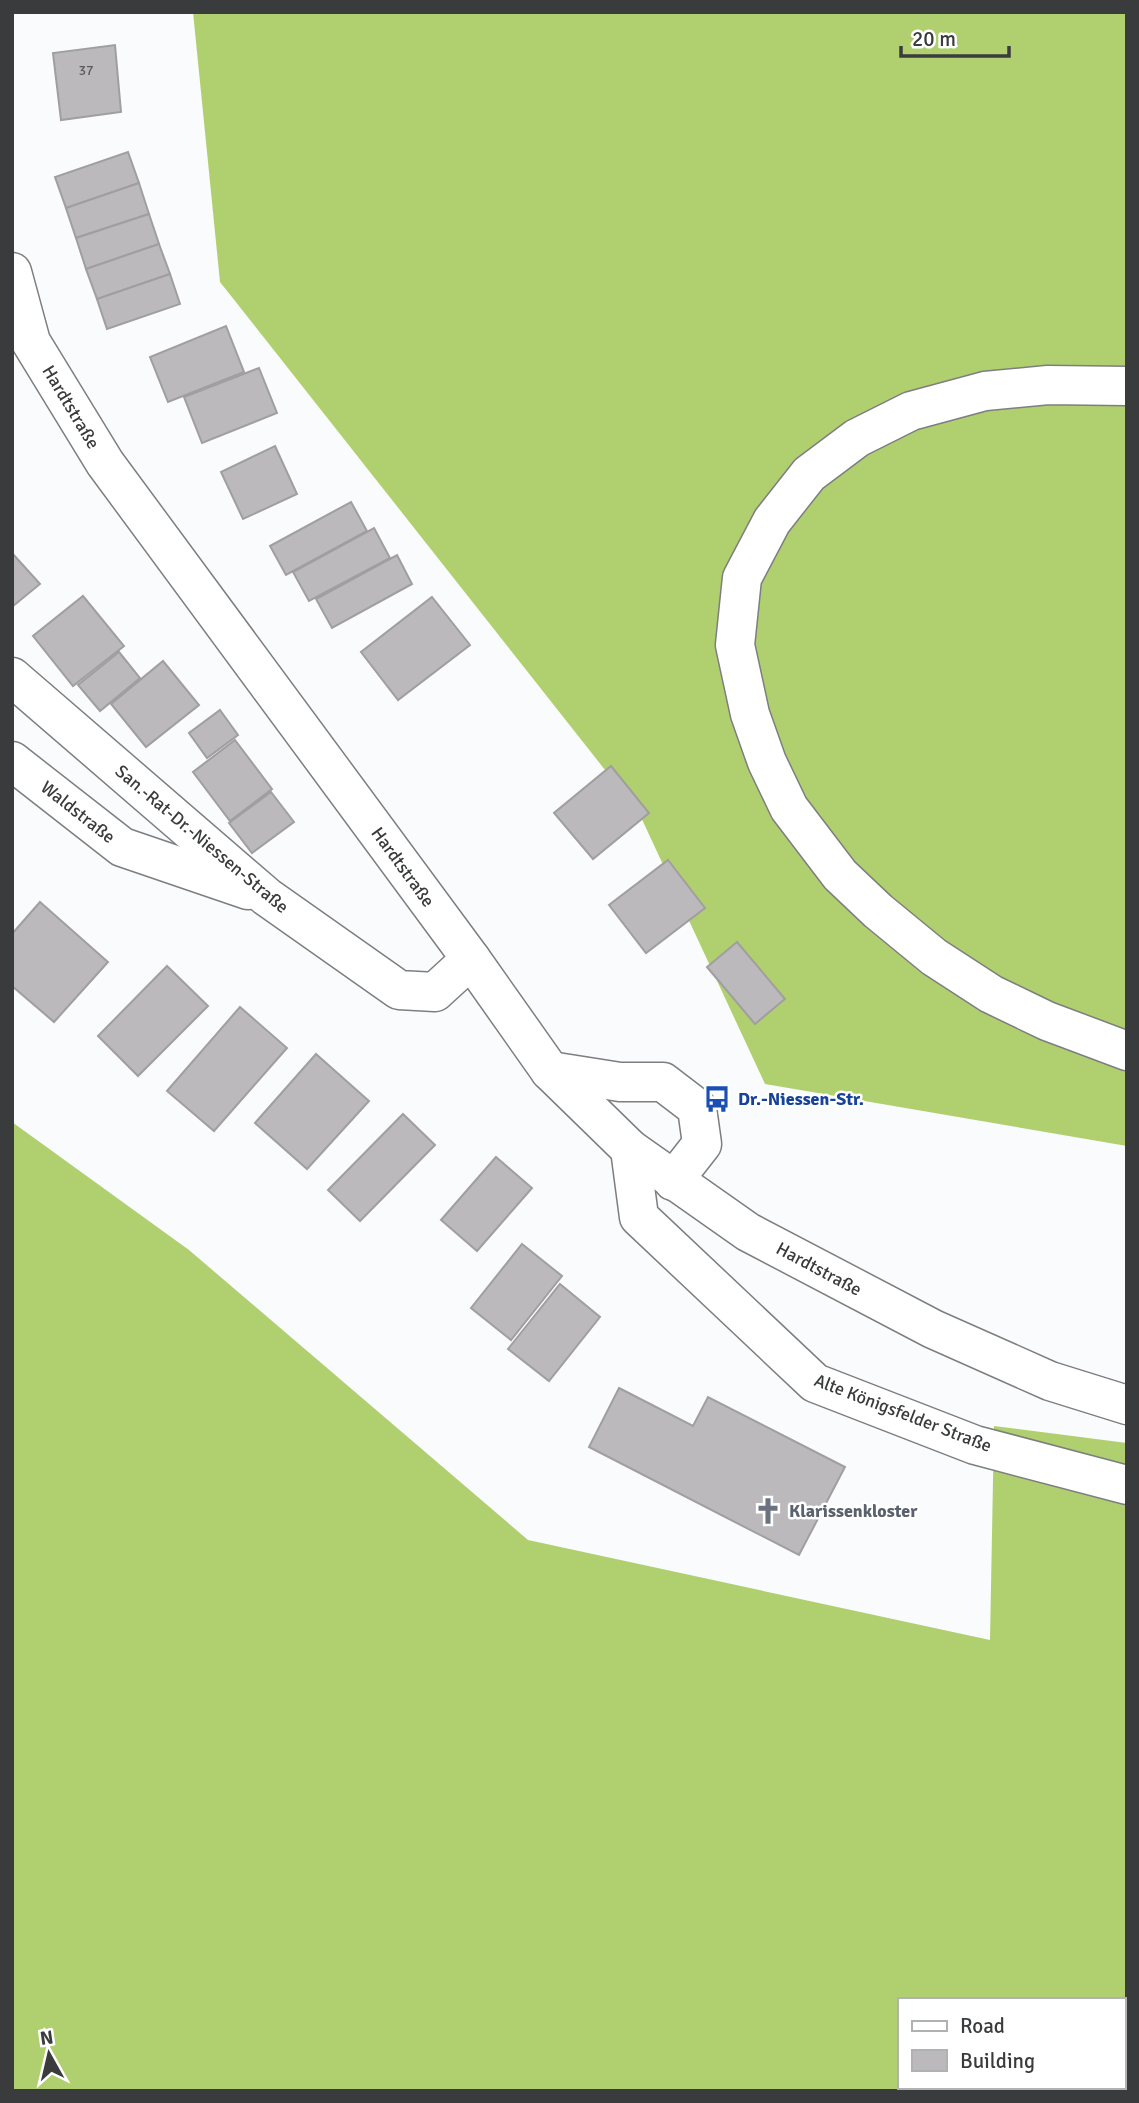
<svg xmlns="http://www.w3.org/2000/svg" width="1139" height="2103" font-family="Signika,sans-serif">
<rect width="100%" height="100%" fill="#f9fbfd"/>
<!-- forest -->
<g fill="#b0d06f" fill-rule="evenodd">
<path d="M193,12H1127V1146L765,1084L639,813L220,282Z"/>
<path d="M12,1122L189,1250L528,1540L990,1640L994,1426L1127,1443V2091H12ZM899,2000H1123V2087H899Z"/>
</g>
<!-- building -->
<g fill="#bbb9bb" stroke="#a09e9f" stroke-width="2">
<path d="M115,45L121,112L61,120L53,53Z"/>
<path d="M128,152L139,183L66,208L55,177Z"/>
<path d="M139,183L149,214L76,238L66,208Z"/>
<path d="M149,214L159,244L86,269L76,238Z"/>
<path d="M159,244L170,274L97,299L86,269Z"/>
<path d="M170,274L180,304L107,329L97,299Z"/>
<path d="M226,326L244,372L168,402L150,357Z"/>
<path d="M259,368L277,413L202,443L184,397Z"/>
<path d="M275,446L297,494L243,519L221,472Z"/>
<path d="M351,502L367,531L286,575L270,546Z"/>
<path d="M374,528L390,558L309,601L293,572Z"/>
<path d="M12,553L40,584L12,607Z"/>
<path d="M397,555L412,584L332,628L316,599Z"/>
<path d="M83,596L124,646L73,686L33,636Z"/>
<path d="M432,597L470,645L398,700L361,652Z"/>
<path d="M119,652L140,678L100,711L78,685Z"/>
<path d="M163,661L199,705L146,747L111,704Z"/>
<path d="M220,710L238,735L207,758L189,733Z"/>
<path d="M235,740L272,789L230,821L193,772Z"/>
<path d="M611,766L649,813L593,859L554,813Z"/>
<path d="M271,792L294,822L252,853L229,823Z"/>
<path d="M668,860L705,908L646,953L609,905Z"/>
<path d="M40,902L108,962L54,1022L12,986V934Z"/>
<path d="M737,942L785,999L755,1024L707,967Z"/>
<path d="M167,966L208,1006L138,1076L98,1036Z"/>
<path d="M240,1007L287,1048L214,1131L167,1091Z"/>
<path d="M316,1054L369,1101L307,1169L255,1123Z"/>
<path d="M403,1114L435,1145L360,1221L328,1190Z"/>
<path d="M496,1157L532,1188L477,1251L441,1220Z"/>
<path d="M522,1244L562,1276L511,1340L471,1308Z"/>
<path d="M560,1284L600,1317L549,1381L508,1349Z"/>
<path d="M619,1388L693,1426L708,1397L845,1467L799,1555L589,1447Z"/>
</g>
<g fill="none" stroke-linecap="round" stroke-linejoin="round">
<defs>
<g id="minor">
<path d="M12,677L267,897L399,990L435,992L471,959"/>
<path d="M12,761L122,847L248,890"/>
<path d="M550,1071L620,1082H663L697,1108L702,1144L673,1181"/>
<path d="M630,1149L639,1217L815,1383L975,1445L1127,1485"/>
</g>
<g id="major">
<path d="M12,272L31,342L105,463L471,959L550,1071L630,1149L748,1232L933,1329L1050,1381L1127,1405"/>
<path d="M1127,386L1048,385L985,391L911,411L857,438L809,474L772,521L742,578L735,645L750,714L767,762L789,808L840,875L878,911L934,957L991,994L1047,1021L1127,1051"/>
</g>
</defs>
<!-- minor casing -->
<use href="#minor" stroke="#7d7e80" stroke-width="41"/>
<!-- major casing -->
<use href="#major" stroke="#7d7e80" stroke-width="41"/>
<!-- path -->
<g stroke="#969799" stroke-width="4.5" stroke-dasharray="3.5 3.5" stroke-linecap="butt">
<path d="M1123,2002L1127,2000"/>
<path d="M1070,2087L1071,2091"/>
</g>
<!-- minor -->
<use href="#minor" stroke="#fff" stroke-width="38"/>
<!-- major -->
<use href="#major" stroke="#fff" stroke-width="38"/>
</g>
<!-- icons -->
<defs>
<symbol id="bus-bare" viewBox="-9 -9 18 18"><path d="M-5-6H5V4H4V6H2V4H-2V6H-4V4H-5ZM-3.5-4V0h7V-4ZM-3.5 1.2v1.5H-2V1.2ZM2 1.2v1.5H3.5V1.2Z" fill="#1a4fb4" stroke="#fff" stroke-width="2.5" paint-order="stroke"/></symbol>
<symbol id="church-bare" viewBox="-9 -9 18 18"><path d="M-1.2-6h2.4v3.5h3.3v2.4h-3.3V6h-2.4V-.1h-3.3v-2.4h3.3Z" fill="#6b7280" stroke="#fff" stroke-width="2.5" paint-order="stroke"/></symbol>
</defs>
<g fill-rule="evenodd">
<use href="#bus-bare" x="698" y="1080" width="38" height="38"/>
<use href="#church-bare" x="749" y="1492" width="38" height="38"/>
</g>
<g text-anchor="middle" stroke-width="5" stroke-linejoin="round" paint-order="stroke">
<!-- number labels -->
<g font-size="14" fill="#5a5a5c">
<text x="86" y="75">37</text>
</g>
<!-- street labels -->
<g font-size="18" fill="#3a3b3c" stroke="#fff">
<text transform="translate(71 407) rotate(59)" y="6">Hardtstraße</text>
<text transform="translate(78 812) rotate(38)" y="6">Waldstraße</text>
<text transform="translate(202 839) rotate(40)" y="6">San.-Rat-Dr.-Niessen-Straße</text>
<text transform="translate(403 867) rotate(54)" y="6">Hardtstraße</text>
<text transform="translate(819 1269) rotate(28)" y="6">Hardtstraße</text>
<text transform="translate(903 1413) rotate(21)" y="6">Alte Königsfelder Straße</text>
</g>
<!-- transit labels -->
<g font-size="18" font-weight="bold" fill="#164399" stroke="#fff" text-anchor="start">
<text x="738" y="1105">Dr.-Niessen-Str.</text>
</g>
<!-- worship labels -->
<g font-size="18" font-weight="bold" fill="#5b616d" stroke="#fff" text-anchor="start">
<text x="789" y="1517">Klarissenkloster</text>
</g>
</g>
<!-- border -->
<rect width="1139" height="2103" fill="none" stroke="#3a3b3c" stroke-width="28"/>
<!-- legend -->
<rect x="898" y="1998" width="228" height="91" fill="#ffffff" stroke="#b0b1b1" stroke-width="2"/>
<rect x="912" y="2021" width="35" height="10" fill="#ffffff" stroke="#b0b1b1" stroke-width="2"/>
<text x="960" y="2033" font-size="21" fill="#3a3b3c">Road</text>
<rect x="912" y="2050" width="35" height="21" fill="#bbb9bb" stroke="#b0b1b1" stroke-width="2"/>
<text x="960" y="2068" font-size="21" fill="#3a3b3c">Building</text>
<!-- north arrow -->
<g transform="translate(49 2054) rotate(352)" stroke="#ffffff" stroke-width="5" paint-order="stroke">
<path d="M0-5L12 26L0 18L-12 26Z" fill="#3a3b3c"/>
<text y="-10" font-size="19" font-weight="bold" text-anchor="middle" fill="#3a3b3c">N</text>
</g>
<!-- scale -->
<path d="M901 46v10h108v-10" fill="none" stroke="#3a3b3c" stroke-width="3.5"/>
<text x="912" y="46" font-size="21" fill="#3a3b3c" stroke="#ffffff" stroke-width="5" paint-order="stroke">20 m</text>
</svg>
